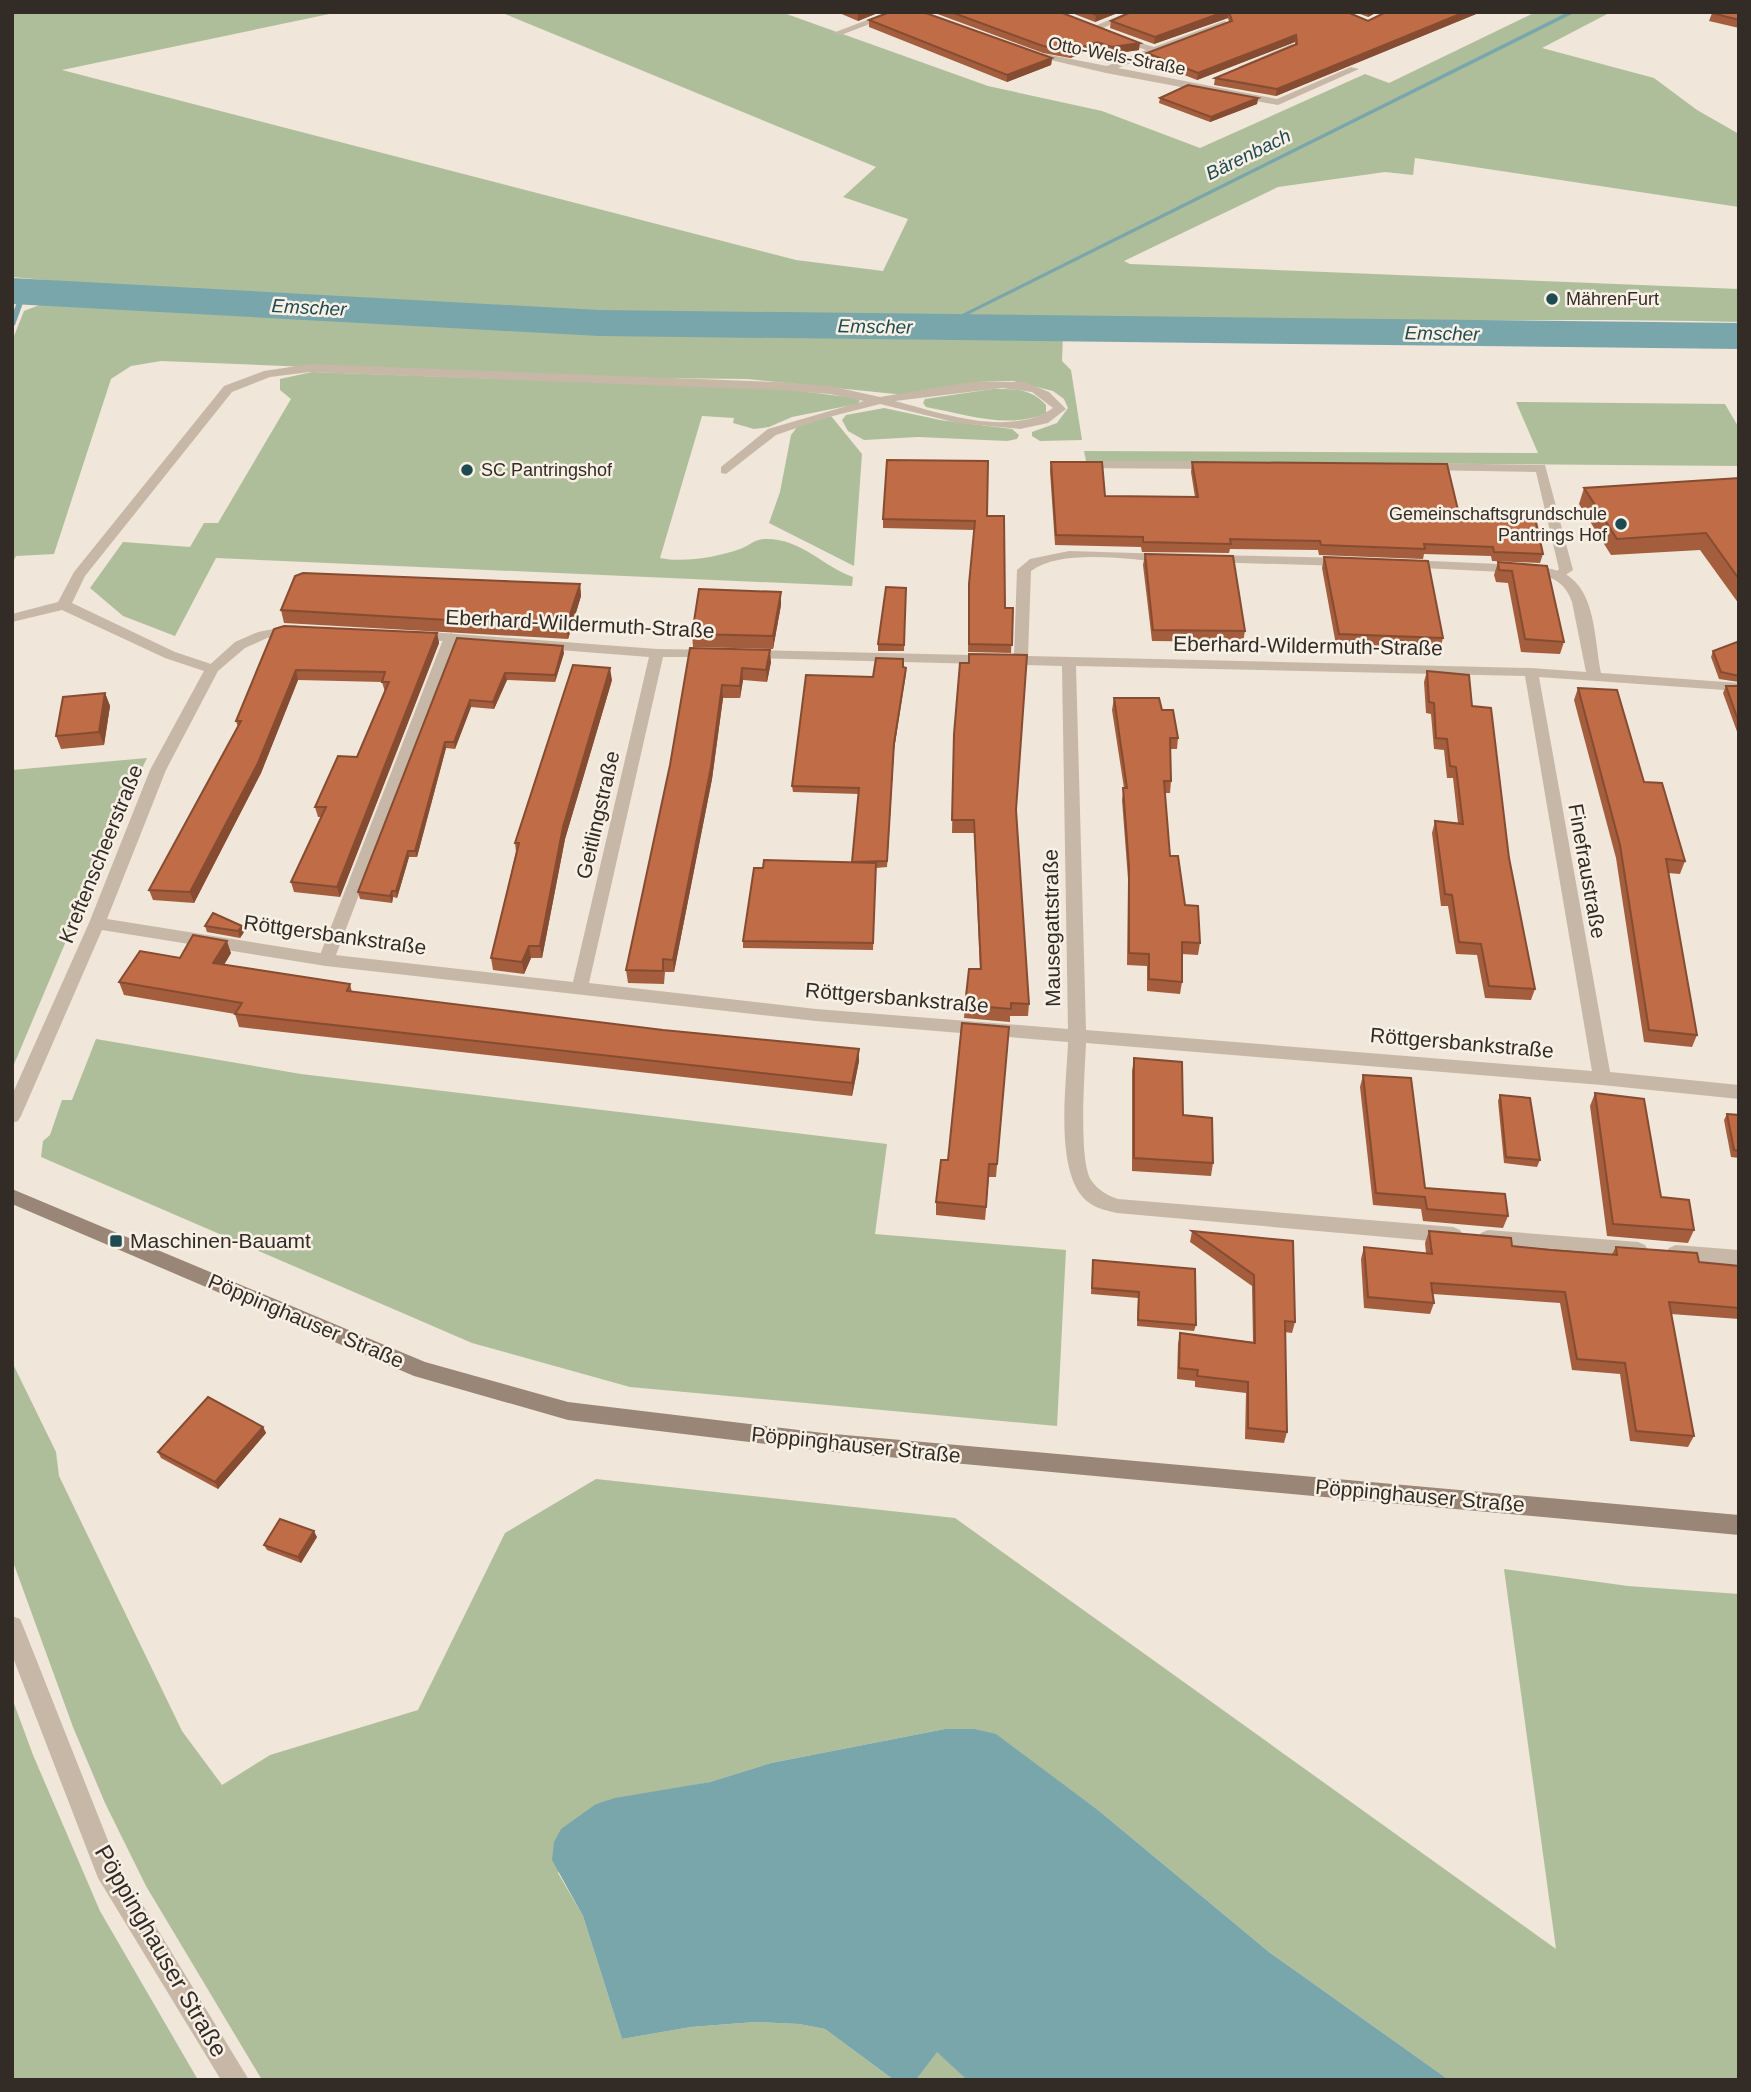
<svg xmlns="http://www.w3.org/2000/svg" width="1751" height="2092" font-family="Helvetica,sans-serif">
<rect width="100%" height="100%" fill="#f0e6d9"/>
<!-- green -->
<g fill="#afbe9a">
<path d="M12,12H339L62,70L796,260L883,271L908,219L843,197L876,167L500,12H781L988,86L1102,111L1200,148L1365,74L1389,83L1536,12H1611L1542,48L1654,78L1697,110L1739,134V207L1415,158L1413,175L1385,172L1278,187L1124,261L1130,264L1739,289V322C1597,318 1455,321 1313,321C880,320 444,318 12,277Z"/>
<path d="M42,304L225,315L583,329L1063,335L1062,361L1071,370L1082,440L1040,441L1032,436V432L1057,423L1068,408L1064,399L1053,391L1013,381L977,382L905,395L747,379L554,377L161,361L131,366L111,379L54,554L16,556L12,564V341L24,311Z"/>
<path d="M312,372L783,389L856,398L860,401L857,404L792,417L769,427L754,429L733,423L734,418L702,416L660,558C684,563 717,557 740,549C749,546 755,539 765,539C801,538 822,566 853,577L852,586L216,558L175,636L123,616L90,588L123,542L190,547L204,523H218L291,399L280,390V379Z"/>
<path d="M993,389C1014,389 1031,388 1046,405V413C1009,430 964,414 926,407L923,403L925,399Z"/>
<path d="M1516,402L1725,404L1739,428V466L1086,461L1084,451L1538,453Z"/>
<path d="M884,408L940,420L1012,429L1019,435L1017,439L1007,441L918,437L864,440L848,431L842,420L846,415Z"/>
<path d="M831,416L862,454L854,566L769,523L780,492L791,435L798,426Z"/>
<path d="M147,758L115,825L12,1069V770Z"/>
<path d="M96,1039L301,1074L887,1144L875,1234L1066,1250L1057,1426L630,1387L472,1343L41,1157L43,1141L50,1135L62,1100H72Z"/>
<path d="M12,1362L56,1452L59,1476L182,1731L222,1785L270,1755L418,1710L505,1533L596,1479L955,1518L1556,1949L1504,1569L1628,1586L1739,1594V2080H1449L1269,1952L1098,1810L996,1735L975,1729H945L771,1763L710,1782L596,1804L558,1873L583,1916L622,2039L691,2027L755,2022L799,2024L825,2029L894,2080H262L146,1886L105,1803L73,1727L12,1559Z"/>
<path d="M12,1698L33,1755L100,1911L198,2080H12Z"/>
<path d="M937,2051L967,2080H916Z"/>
</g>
<!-- water -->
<path fill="#79a6ab" d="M945,1729H975L996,1734L1098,1810L1269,1952L1449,2080H967L937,2052L916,2080H894L825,2029L799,2024L755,2022L691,2027L622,2039L583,1916L552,1860L554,1842L561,1829L596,1804L615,1798L710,1782L771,1763Z"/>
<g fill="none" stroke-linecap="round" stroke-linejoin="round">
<!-- stream -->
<g fill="#79a6ab" fill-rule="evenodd">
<path d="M1568,12H1576L941,328L936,327Z"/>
<path d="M24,290L27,292L15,325L12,327V315L21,292Z"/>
</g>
<!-- river -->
<path fill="#79a6ab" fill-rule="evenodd" d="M12,278L599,310L1739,323V349L599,336L12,304Z"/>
<!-- lane -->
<g fill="#c7b7a6" fill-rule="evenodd">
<path d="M310,364L777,382L830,386L880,397L971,382H1025L1049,392L1066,409L1048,423L1020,429L958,423L880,404L829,417L776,435L726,474L721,473V467L768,429L864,401L830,394L777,390L310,372L270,377L232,392L85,576L72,603L175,652L217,666V672H207L165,658L62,610L12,622V614L58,602L74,572L224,386L264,371ZM1002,388L1032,392L1053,408C1010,438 941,413 895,401Z"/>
<path d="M1082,461H1214L1220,465L1214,469L1078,468L1076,465Z"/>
<path d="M1424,463L1545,465L1573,570L1558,580L1551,576L1559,569L1536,472L1420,470L1418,467Z"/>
<path d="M451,633L458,637L334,960L326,966L320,964L318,960L444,637Z"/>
</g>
<!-- street -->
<g fill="#c7b7a6" fill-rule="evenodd">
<path d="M888,12H901L841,35L833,33Z"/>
<path d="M1128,12H1141L1098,30L1090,28Z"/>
<path d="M1224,21L1232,23L1118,68L1277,99L1351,67L1359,69L1278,105L1106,73L1025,54L1030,51L1107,66L1146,50L1115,39V35L1154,47Z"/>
<path d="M1292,44L1297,47L1295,49L1246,69L1238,67Z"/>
<path d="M1069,551L1166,554L1173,558L1166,562C1129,560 1062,548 1031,571L1028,656L1531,668L1586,672L1572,602C1566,585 1557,579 1539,574L1403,567V561L1408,560L1540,566C1550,569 1563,571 1571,578C1596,597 1595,645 1601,673L1739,683V691L1539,677L1610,1072L1739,1085V1099L1602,1085L1086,1043C1085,1071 1078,1159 1091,1180C1098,1190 1106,1195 1118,1199L1453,1227L1460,1230L1463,1235L1460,1240L1453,1243L1117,1213C1109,1211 1098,1209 1091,1204C1052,1180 1067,1082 1068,1042L816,1021L326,966L102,930L21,1116L18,1121L12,1123V1095L89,923L150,770L205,669L235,642L258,632L294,625L299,626V632L267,638L245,648L218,671L166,770L107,919L326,954L573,982L649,657L416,639L409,635L416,631L657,649L713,650L720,654L718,657H663L589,983L816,1009L1068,1029L1062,666L748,658L741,654L748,650L1014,656L1017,570L1030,559ZM1076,666L1525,676L1592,1071L1086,1030Z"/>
<path d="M1212,555L1345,558L1352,562L1345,566L1207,562L1205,559Z"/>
<path d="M1488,1230L1638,1242L1645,1245L1648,1250L1645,1255L1638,1258L1488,1246L1481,1243L1478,1238L1481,1233Z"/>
<path d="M1676,1245L1739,1250V1266L1669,1258L1666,1253L1669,1248Z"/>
<path d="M12,1616L20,1619L23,1626L116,1861L249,2080H221L98,1878L12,1655Z"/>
</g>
<!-- secondary -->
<path fill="#9a8677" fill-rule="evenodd" d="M12,1189L425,1362L568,1402L823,1433L1739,1515V1535L823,1451L568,1420L414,1376L12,1204Z"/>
</g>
<!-- wall -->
<g fill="#a45d3d">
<path d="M837,12H880L858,21Z"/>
<path d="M932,12H1060L1139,50L1111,54L1096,49L1070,58L1043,53Z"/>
<path d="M1069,12H1120L1095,22Z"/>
<path d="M1131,12H1347L1368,21L1386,12H1481L1276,96L1214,85L1215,78L1295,45V42L1197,80L1146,60L1147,53L1229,22L1228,18L1154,44L1110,28L1111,21Z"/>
<path d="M1355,12H1377L1368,17Z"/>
<path d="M1739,12V28L1709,21L1712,13Z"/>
<path d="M869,20L1052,58L1051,65L1007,82L869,27Z"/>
<path d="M1160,98H1258L1257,104L1210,122L1159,103Z"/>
<path d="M1051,462L1105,496L1195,497L1191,472L1192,462L1458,510L1543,554L1540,563L1492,561L1491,556L1424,554L1423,559L1319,555L1318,550L1230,549L1229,553L1142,552L1141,547L1055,545L1050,471Z"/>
<path d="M1739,478V604L1700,550L1611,555L1579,504L1584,488Z"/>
<path d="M987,516L1005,608H1013L1011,653L968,652L969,584L974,530L883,528V519Z"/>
<path d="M1145,554L1245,631L1243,642L1152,641L1143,565Z"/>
<path d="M1324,557L1443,638L1440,649L1336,645L1322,568Z"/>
<path d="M1498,562L1547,566L1564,642L1560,654L1521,652L1508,583L1496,582L1494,575Z"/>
<path d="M580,584L581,596L568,639L284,623L281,610Z"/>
<path d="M906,588L904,651H878V644Z"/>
<path d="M781,605L773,649L693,647L692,634Z"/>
<path d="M274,629L437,633L439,643L340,897L294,892L291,882L321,817H318L315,807L357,757L385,692L382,682L298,680L261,773L194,903L153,900L149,890L238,727L236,721Z"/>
<path d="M457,638L564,653L555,682L507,680L494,709L471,707L455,749L446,748L417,857H409L397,898L393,897L392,903L360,899L358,892Z"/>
<path d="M1739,646V682L1719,679L1711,657L1713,651Z"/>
<path d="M690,648L771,662L767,682L743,680L740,698H723L712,779L674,972H665L664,984L628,983L626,970L670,765Z"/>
<path d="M903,667L906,668V674L894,750L887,867L876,868L873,950L743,948V941L763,868L852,863L859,794L793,792L792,786Z"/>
<path d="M1427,671L1472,706L1509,858L1535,989L1531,1000L1485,998L1477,955L1456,954L1448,906H1441L1432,833L1435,821L1458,823L1453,778H1447L1444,750L1434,749L1431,714L1426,713L1424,682Z"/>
<path d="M612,680L565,839L542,958H531L524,974L493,970L491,958L516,852L515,843Z"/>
<path d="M1726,686H1739V737L1723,693Z"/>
<path d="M1578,688L1644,782L1685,861L1680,874L1668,873L1697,1035L1692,1047L1644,1042L1616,858L1574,700Z"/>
<path d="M105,693L110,706L104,745L61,749L56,736Z"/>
<path d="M1114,698L1162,710L1178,738L1177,749H1170L1171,781L1170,793H1165L1170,856L1185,905L1200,943L1198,955L1182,954V982L1180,994L1147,991V966L1127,965L1128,879L1122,800L1124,788L1112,710Z"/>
<path d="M954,734L1016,810L1029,1004L1028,1016H1010V1022L964,1018L965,1005L980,969L974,833H952Z"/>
<path d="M205,926L244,932L240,938L207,932Z"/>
<path d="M231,953L224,965L350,984L352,992L859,1061L852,1096L239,1027L235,1014L124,995L119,982L180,958Z"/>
<path d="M1009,1027L996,1177H989L985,1220L936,1215V1202L948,1160Z"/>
<path d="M1134,1058L1183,1115L1213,1163L1211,1176L1132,1171V1071Z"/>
<path d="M1363,1075L1425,1188L1508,1216L1503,1228L1423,1221L1421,1209L1373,1205L1360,1087Z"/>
<path d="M1595,1093L1661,1197L1694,1230L1688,1243L1607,1236L1590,1106Z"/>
<path d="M1500,1095L1540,1160L1537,1167L1504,1163L1498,1101Z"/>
<path d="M1727,1114L1739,1115V1158L1731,1157L1724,1120Z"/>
<path d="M1192,1231L1293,1241L1295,1322L1292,1333L1285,1332L1287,1432L1284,1443L1245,1439L1246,1393L1195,1387V1381L1177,1379L1178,1344L1180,1333L1253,1342L1252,1286L1190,1242Z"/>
<path d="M1429,1231L1512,1246L1612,1254L1616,1247L1699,1262L1739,1266V1319L1671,1314L1694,1436L1688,1447L1630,1441L1620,1374L1572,1370L1560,1303L1433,1294L1434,1303L1430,1314L1364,1308L1361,1259L1364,1247L1426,1253L1425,1243Z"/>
<path d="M1093,1260L1196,1325L1194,1331L1137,1326L1138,1298L1091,1294Z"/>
<path d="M263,1427L266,1433L218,1489L161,1458L158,1452Z"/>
<path d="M317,1537L301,1563L267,1550L264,1545Z"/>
</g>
<!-- shaded-wall -->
<g fill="#864c32">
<path d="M862,12H880L858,21V14Z"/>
<path d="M1103,12H1120L1095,22L1096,15Z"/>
<path d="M1224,12H1229L1228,18L1154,44L1155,37Z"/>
<path d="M1369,12H1377L1368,17Z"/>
<path d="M1465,12H1481L1276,96L1277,89Z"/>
<path d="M1296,35L1295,42L1197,80L1198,73Z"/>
<path d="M1097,42L1096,49L1070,58L1071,51Z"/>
<path d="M1140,43L1139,50L1111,54L1112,47Z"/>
<path d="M1052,58L1051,65L1007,82V75Z"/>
<path d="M1258,98L1257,104L1210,122L1211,117Z"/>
<path d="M580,584L581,596L568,639L566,627Z"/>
<path d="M781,592V605L773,649V636Z"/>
<path d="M437,633L439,643L340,897L337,887Z"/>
<path d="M563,646L564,653L555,682V675Z"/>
<path d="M770,650L771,662L767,682L766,670Z"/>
<path d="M610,668L612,680L565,839L542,958L540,946L563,827Z"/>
<path d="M742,668L743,680L740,698V686Z"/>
<path d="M906,668L894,750L887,867L894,743Z"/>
<path d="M296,670L298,680L261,773L194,903L190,892Z"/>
<path d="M505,673L507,680L494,709L493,702Z"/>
<path d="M722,685L723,698L712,779L674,972L673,960Z"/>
<path d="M105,693L110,706L104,745L99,732Z"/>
<path d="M470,700L471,707L455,749L454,742Z"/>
<path d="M445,742L446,748L417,857L415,851Z"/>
<path d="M408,851L409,857L397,898L396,891Z"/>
<path d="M392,891L393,897L392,903L390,896Z"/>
<path d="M242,926L244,932L240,938L238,931Z"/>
<path d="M227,941L231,953L217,976L213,963Z"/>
<path d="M529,946L531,958L524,974L522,962Z"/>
<path d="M859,1049V1061L852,1096V1083Z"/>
<path d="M263,1427L266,1433L218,1489L215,1482Z"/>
<path d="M314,1531L317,1537L301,1563L298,1557Z"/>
</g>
<!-- building -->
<g fill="#bf6c47" stroke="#864c32" stroke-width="2">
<path d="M890,12H923L1052,58L1007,75L869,20Z"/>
<path d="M951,12H1060L1140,43L1112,47L1097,42L1071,51L1043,46Z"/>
<path d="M1088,12H1103L1096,15Z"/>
<path d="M1131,12H1224L1155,37L1111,21Z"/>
<path d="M1229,12H1347L1368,21L1386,12H1465L1277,89L1215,78L1297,44L1296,35L1198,73L1147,53L1232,21Z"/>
<path d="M1713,12H1739V20L1712,13Z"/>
<path d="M1188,85L1258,98L1211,117L1160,98Z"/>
<path d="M887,460L988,461L987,516H1004L1005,608H1013L1012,645L969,644V584L975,521L883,519Z"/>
<path d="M1051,462H1102L1105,496L1198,497L1192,462L1447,464L1458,510L1534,513L1543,554L1494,552L1493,547L1424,544L1425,549L1321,545L1320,541L1230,539L1231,544L1143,542V537L1056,535Z"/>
<path d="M1739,478V579L1706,533L1617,539L1584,488Z"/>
<path d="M1145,554L1233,556L1245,631L1153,630Z"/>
<path d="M1324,557L1428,561L1443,638L1339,634Z"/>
<path d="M1498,562L1547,566L1564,642L1525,639L1512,571L1499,570Z"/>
<path d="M303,573L580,584L566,627L281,610L295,576Z"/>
<path d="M886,587L906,588L904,645L878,644Z"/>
<path d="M699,589L781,592L773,636L692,634Z"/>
<path d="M284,626L437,633L337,887L291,882L326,807H315L338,756L357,757L389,682H382L385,672L296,670L258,763L190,892L149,890L241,721H236L274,629Z"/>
<path d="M457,638L563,646L555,675L505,673L493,702L470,700L454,742H445L415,851H408L396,891H392L390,896L358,892Z"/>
<path d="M1737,642L1739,646V676L1721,672L1713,651Z"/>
<path d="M690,648L770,650L766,670L742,668L740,686L722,685L711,767L673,960L663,959V971L626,970L670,765Z"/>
<path d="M969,654L1027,655L1016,810L1029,1004L1011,1003V1009L965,1005L969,969H981L974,820H952L954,734L960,663H969Z"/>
<path d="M876,658L903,659V667L906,668L894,743L887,861L852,862L859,788L792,786L806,675L873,677Z"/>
<path d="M573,665L610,668L563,827L540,946H529L522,962L491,958L519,843H515Z"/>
<path d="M1427,671L1469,675L1472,706L1491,708L1509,858L1535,989L1489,986L1481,944L1459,942L1452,895L1445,894L1435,821L1463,824L1456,767L1450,766L1447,739L1436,738L1434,703L1429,702Z"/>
<path d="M1726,686H1739V723Z"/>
<path d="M1578,688L1617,690L1644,782L1662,783L1685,861L1666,859L1697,1035L1649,1030L1620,845Z"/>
<path d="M105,693L99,732L56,736L63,697Z"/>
<path d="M1114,698H1159L1162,710H1173L1178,738H1170L1171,781H1164L1170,856H1178L1185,905L1198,906L1200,943L1182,942V982L1149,979V954L1129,953V867L1123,788H1127Z"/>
<path d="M764,860L876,863L873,943L743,941L754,868H763Z"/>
<path d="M213,913L242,926L238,931L205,926Z"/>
<path d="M193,935L227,941L213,963L350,984L347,991L663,1030L859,1049L852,1083L235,1014L242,1003L119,982L140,951L180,958Z"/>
<path d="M962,1023L1009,1027L997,1164H989L986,1207L936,1202L941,1160H948Z"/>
<path d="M1134,1058L1182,1062L1183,1115L1212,1118L1213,1163L1134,1158Z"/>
<path d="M1363,1075L1411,1078L1425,1188L1505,1194L1508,1216L1427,1209L1425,1197L1376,1193Z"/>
<path d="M1595,1093L1644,1099L1661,1197L1689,1200L1694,1230L1613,1224Z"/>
<path d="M1500,1095L1530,1098L1540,1160L1506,1157Z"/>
<path d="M1727,1114L1739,1115V1151L1734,1150Z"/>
<path d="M1192,1231L1293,1241L1295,1322L1285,1321L1287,1432L1248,1428V1382L1197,1376L1198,1370L1179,1368L1180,1333L1255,1343L1254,1275Z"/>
<path d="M1429,1231L1511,1238L1512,1246L1551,1250L1617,1255L1616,1247L1697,1253L1699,1262L1739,1266V1308L1669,1302L1694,1436L1636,1431L1625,1363L1577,1359L1565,1292L1431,1283L1434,1303L1368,1297L1364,1247L1432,1254Z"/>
<path d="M1093,1260L1195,1269L1196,1325L1138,1320L1139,1292L1092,1288Z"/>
<path d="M208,1397L263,1427L215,1482L158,1452Z"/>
<path d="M280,1519L314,1531L298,1557L264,1545Z"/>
</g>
<!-- markers -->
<g fill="#1e4b52" stroke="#f8f0e5" stroke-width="2.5">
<circle cx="1552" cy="299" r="7"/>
<circle cx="467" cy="470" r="7"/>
<circle cx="1621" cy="524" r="7"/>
<rect x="109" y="1234" width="14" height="14" rx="3.5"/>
</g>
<g text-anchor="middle" stroke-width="5" stroke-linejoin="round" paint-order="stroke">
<!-- far-street labels -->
<g font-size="18" fill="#332b26" stroke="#f8f0e5">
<text transform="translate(1117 56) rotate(11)" y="6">Otto-Wels-Straße</text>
</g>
<!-- far-poi labels -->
<g font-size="18" fill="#332b26" stroke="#f8f0e5" text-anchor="start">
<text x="1566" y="305">MährenFurt</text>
<text x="481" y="476">SC Pantringshof</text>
<text x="1607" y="520" text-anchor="end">Gemeinschaftsgrundschule<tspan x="1607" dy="21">Pantrings Hof</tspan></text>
</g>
<!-- far-water labels -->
<g font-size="19" font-style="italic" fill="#1e4b52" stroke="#f8f0e5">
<text transform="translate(1248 154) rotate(-26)" y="7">Bärenbach</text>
<text transform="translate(309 307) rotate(3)" y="7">Emscher</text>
<text transform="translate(875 326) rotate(1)" y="7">Emscher</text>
<text transform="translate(1442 333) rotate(1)" y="7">Emscher</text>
</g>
<!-- street labels -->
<g font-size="21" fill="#332b26" stroke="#f8f0e5">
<text transform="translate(580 624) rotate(3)" y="7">Eberhard-Wildermuth-Straße</text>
<text transform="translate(1308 646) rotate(1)" y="7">Eberhard-Wildermuth-Straße</text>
<text transform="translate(598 815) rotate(-77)" y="7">Geitlingstraße</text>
<text transform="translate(101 854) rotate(-68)" y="7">Kreftenscheerstraße</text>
<text transform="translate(1587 871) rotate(80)" y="7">Finefraustraße</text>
<text transform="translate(1052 928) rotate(-91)" y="7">Mausegattstraße</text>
<text transform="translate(335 935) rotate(8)" y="7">Röttgersbankstraße</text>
<text transform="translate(897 998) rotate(5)" y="7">Röttgersbankstraße</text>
<text transform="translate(1462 1043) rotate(5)" y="7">Röttgersbankstraße</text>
<text transform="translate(306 1321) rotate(23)" y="7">Pöppinghauser Straße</text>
<text transform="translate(856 1445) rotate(6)" y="7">Pöppinghauser Straße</text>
<text transform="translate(1420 1496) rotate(5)" y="7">Pöppinghauser Straße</text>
</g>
<!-- poi labels -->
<g font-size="21" fill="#332b26" stroke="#f8f0e5" text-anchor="start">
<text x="130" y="1248">Maschinen-Bauamt</text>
</g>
<!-- near-street labels -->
<g font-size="24" fill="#332b26" stroke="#f8f0e5">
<text transform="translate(161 1951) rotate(60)" y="8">Pöppinghauser Straße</text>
</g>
</g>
<!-- border -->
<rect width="1751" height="2092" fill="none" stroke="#332b26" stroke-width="28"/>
</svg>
